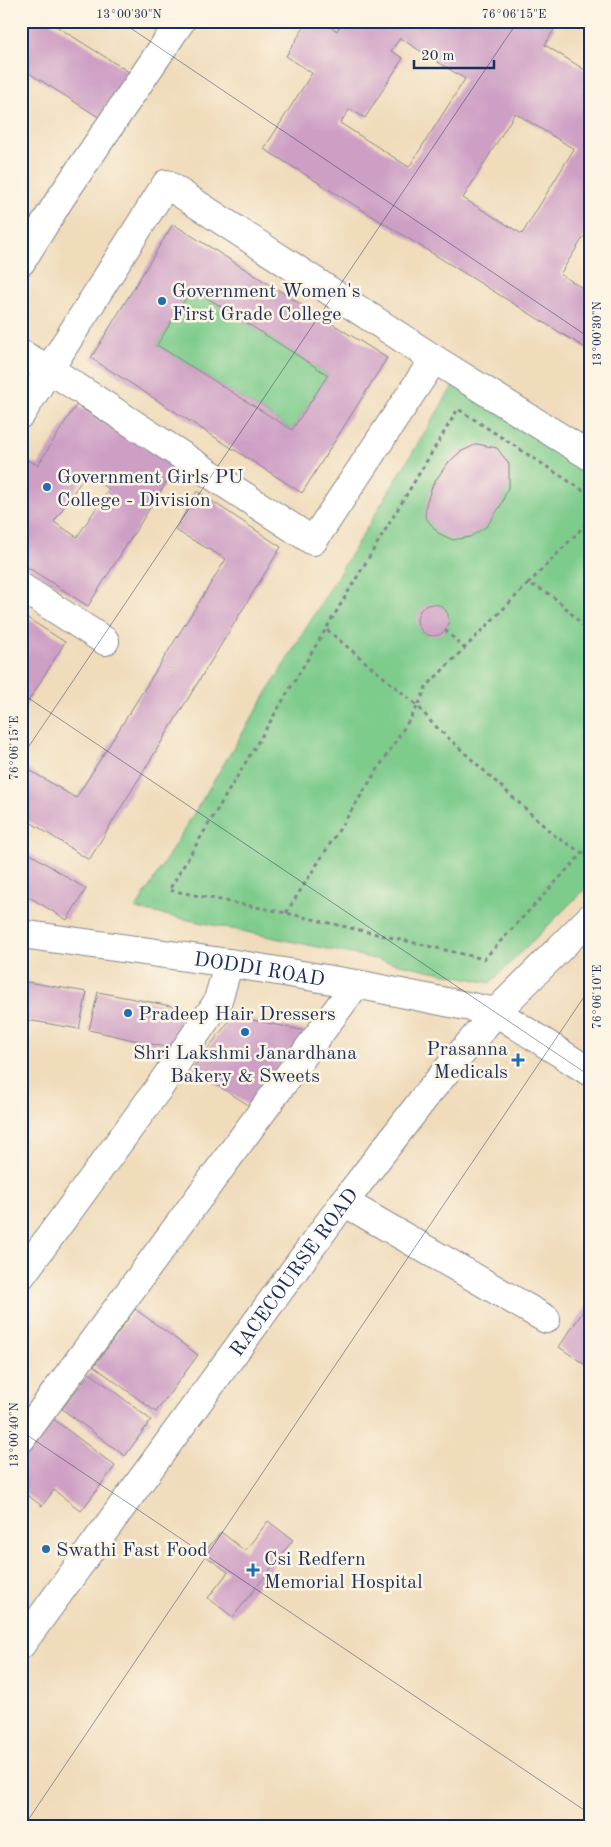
<svg xmlns="http://www.w3.org/2000/svg" width="611" height="1847" font-family="'Old Standard TT',serif">
<rect width="100%" height="100%" fill="#fcf5e5"/>
<filter id="ink" filterUnits="userSpaceOnUse"><feTurbulence type="fractalNoise" baseFrequency=".02" numOctaves="2"/><feDisplacementMap in="SourceGraphic" scale="10" xChannelSelector="R" yChannelSelector="G"/><feConvolveMatrix kernelMatrix="1 2 1 2 8 2 1 2 1" color-interpolation-filters="sRGB"/></filter>
<filter id="wash" filterUnits="userSpaceOnUse"><feTurbulence type="fractalNoise" baseFrequency=".0096" numOctaves="4" result="noise"/><feDisplacementMap in="SourceGraphic" scale="20" xChannelSelector="R" yChannelSelector="G"/><feGaussianBlur stdDeviation="1.12" result="paint"/><feColorMatrix in="noise" values="0 0 0 0 0 0 0 0 0 0 0 0 0 0 0 0 0 1.4 0 .05"/><feComposite in="paint" operator="in"/></filter>
<g filter="url(#wash)">
<rect width="100%" height="100%" fill="#f0dcbb"/>
<!-- green -->
<g fill="#7ecc8c" stroke="#4c7e75">
<path d="M192,288L328,375L292,430L157,345Z"/>
<path d="M454,384L590,471V884L490,983L136,909Z"/>
</g>
<g id="blocks">
<!-- building -->
<g fill="#ce9fc5" fill-rule="evenodd">
<path d="M21,21H48L129,72L100,118L21,68Z"/>
<path d="M308,21H321L337,31L343,21H545L555,28L545,45L590,73V227L560,274L584,289L590,279V351L264,149L312,73L286,56ZM400,38L465,79L409,167L340,123L350,109L365,118L403,58L391,51ZM515,113L574,149L522,234L463,198Z"/>
<path d="M173,224L387,358L302,493L91,358ZM192,288L328,375L292,430L157,345Z"/>
<path d="M76,405L176,467L88,606L21,563V457L38,465ZM86,474L109,489L77,537L54,522Z"/>
<path d="M477,444L497,448L509,464V485L501,505L487,526L470,537L453,540L438,533L425,517L426,504L433,484L447,464L460,452Z"/>
<path d="M197,491L281,547L89,860L21,816V765L76,798L226,559L175,530Z"/>
<circle cx="433" cy="620" r="16"/>
<path d="M21,614L65,642L21,713Z"/>
<path d="M21,848L86,889L67,920L21,892Z"/>
<path d="M21,981L87,992L79,1029L21,1019Z"/>
<path d="M98,992L197,1011L174,1049L89,1030Z"/>
<path d="M233,1016L306,1031L250,1106L192,1069Z"/>
<path d="M590,1301V1368L559,1347Z"/>
<path d="M135,1309L198,1355L156,1412L94,1366Z"/>
<path d="M90,1373L151,1420L125,1456L62,1409Z"/>
<path d="M52,1418L115,1466L81,1511L54,1490L42,1506L21,1490V1459Z"/>
<path d="M268,1521L293,1540L233,1617L208,1598L228,1572L203,1554L221,1532L245,1551Z"/>
</g>
</g>
</g>
<g filter="url(#ink)">
<use href="#blocks" fill-opacity="0" stroke="#86868c" stroke-width="1"/>
<g fill="none" stroke-linecap="round" stroke-linejoin="round">
<defs>
<g id="minor">
<path d="M21,262L60,199L181,21"/>
<path d="M21,354L49,369L313,541L434,359L590,456"/>
<path d="M21,414L166,184L434,359"/>
<path d="M21,587L105,641"/>
<path id="s1" d="M21,934L229,963L356,984L496,1012L590,1072"/>
<path d="M344,1202L546,1319"/>
<path d="M21,1276L158,1089L217,1003L229,963"/>
<path d="M21,1439L356,984"/>
<path id="s2" d="M21,1645L344,1202L428,1093L496,1012L590,918"/>
</g>
</defs>
<!-- minor casing -->
<use href="#minor" stroke="#86868c" stroke-width="30"/>
<!-- path -->
<g stroke="#86868c" stroke-width="3" stroke-dasharray="4 4" stroke-linecap="butt">
<path d="M590,495L458,409L169,890L286,913L484,959L590,845"/>
<path d="M528,584L590,520"/>
<path d="M445,630L464,648"/>
<path d="M590,633C570,613 555,592 528,584L426,687L418,706L432,723L555,836L590,858"/>
<path d="M286,913L418,706L326,629"/>
</g>
<!-- minor -->
<use href="#minor" stroke="#fff" stroke-width="28"/>
</g>
</g>
<!-- ticks -->
<path fill="none" stroke="#1b2f5e" stroke-width="1" stroke-opacity="0.45" d="M120,21L590,338M21,693L590,1076M21,758L518,21M21,1431L590,1814M24,1826L590,988"/>
<!-- markers -->
<g fill="#1f6fb2" stroke="#fcf5e5" stroke-width="2">
<circle cx="162" cy="301" r="5"/>
<circle cx="47" cy="487" r="5"/>
<circle cx="128" cy="1013" r="5"/>
<circle cx="245" cy="1032" r="5"/>
<path d="M515.5 1052.5h5v5h5v5h-5v5h-5v-5h-5v-5h5z"/>
<circle cx="46" cy="1549" r="5"/>
<path d="M250.5 1562.5h5v5h5v5h-5v5h-5v-5h-5v-5h5z"/>
</g>
<g text-anchor="middle" stroke-width="5" stroke-linejoin="round" paint-order="stroke">
<!-- poi labels -->
<g font-size="20" fill="#1b2f5e" stroke="#fcf5e5" text-anchor="start">
<text x="172" y="297">Government Women's<tspan x="172" dy="23">First Grade College</tspan></text>
<text x="57" y="483">Government Girls PU<tspan x="57" dy="23">College - Division</tspan></text>
<text x="138" y="1020">Pradeep Hair Dressers</text>
<text x="508" y="1055" text-anchor="end">Prasanna<tspan x="508" dy="23">Medicals</tspan></text>
<text x="245" y="1059" text-anchor="middle">Shri Lakshmi Janardhana<tspan x="245" dy="23">Bakery &amp; Sweets</tspan></text>
<text x="56" y="1556">Swathi Fast Food</text>
<text x="264" y="1565">Csi Redfern<tspan x="264" dy="23">Memorial Hospital</tspan></text>
</g>
<!-- street labels -->
<g font-size="20" fill="#1b2f5e" stroke="#fcf5e5">
<text dy="7" stroke="none"><textPath href="#s1" startOffset="241">DODDI ROAD</textPath></text>
<text dy="7" stroke="none"><textPath href="#s2" startOffset="462">RACECOURSE ROAD</textPath></text>
</g>
</g>
<!-- margin -->
<rect width="611" height="1847" fill="none" stroke="#fcf5e5" stroke-width="55"/>
<!-- scale -->
<path d="M414 60v8h80v-8" fill="none" stroke="#1b2f5e" stroke-width="2.5"/>
<text x="421" y="60" font-size="15" fill="#1b2f5e" stroke="#fcf5e5" stroke-width="4" paint-order="stroke">20 m</text>
<rect x="28" y="28" width="556" height="1792" fill="none" stroke="#1b2f5e" stroke-width="2"/>
<g font-size="12" text-anchor="middle" fill="#1b2f5e">
<text x="129" y="18">13°00'30"N</text>
<text x="514" y="18">76°06'15"E</text>
<text transform="translate(597 334) rotate(-90)" y="4">13°00'30"N</text>
<text transform="translate(14 748) rotate(-90)" y="4">76°06'15"E</text>
<text transform="translate(597 997) rotate(-90)" y="4">76°06'10"E</text>
<text transform="translate(14 1435) rotate(-90)" y="4">13°00'40"N</text>
</g>
</svg>
